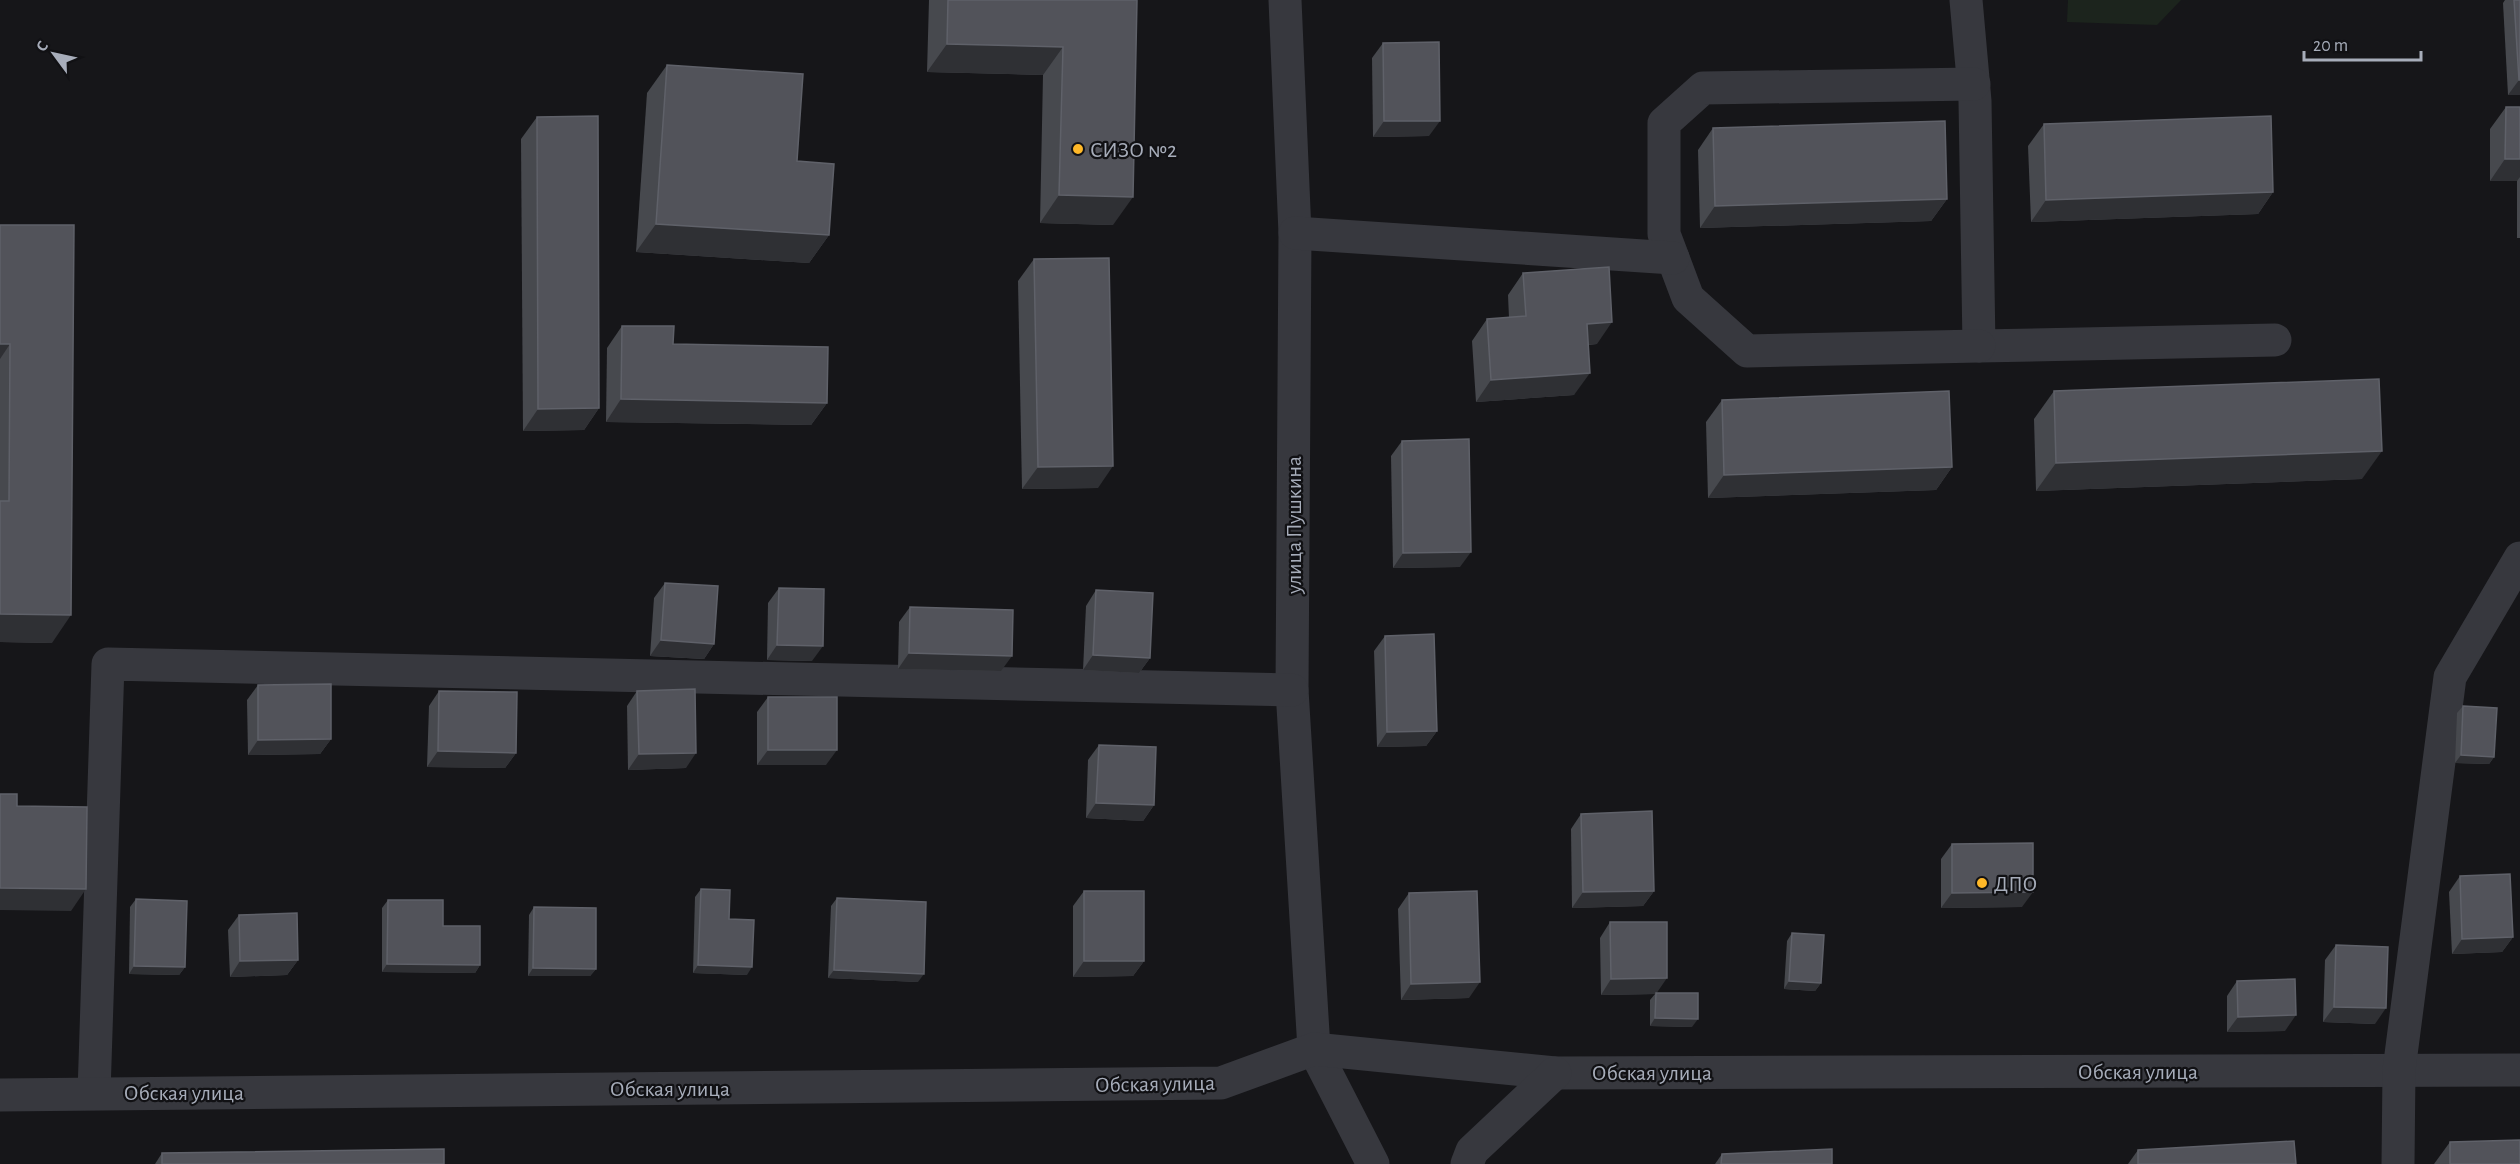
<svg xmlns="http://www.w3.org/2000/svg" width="2520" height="1164" font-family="'Alegreya Sans',sans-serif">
<rect width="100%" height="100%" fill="#161619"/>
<!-- green -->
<path fill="#1c241d" d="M2068,0H2181L2157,25L2067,22Z"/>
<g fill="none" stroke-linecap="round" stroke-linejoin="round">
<!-- minor -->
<g stroke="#37383e" stroke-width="33">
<path d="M1285,0L1295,233L1292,690L1314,1049L1373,1164"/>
<path d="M1966,0L1975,101L1979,346L2275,340"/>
<path d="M1974,84L1703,88L1664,123V234L1688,298L1747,351L1979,346"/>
<path d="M1295,233L1673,258"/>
<path d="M94,1093L108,664L1292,690"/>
<path d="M0,1095L1221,1083L1314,1049L1555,1073L2520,1070"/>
<path d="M1467,1164L1472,1151L1555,1073"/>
<path d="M2398,1164L2399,1070L2450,677L2520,558"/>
</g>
</g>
<!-- wall -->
<g fill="#47494e">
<path d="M929,0H1137L1113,225L1040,223L1043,75L927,72Z"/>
<path d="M2505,0H2520V95H2508L2503,3Z"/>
<path d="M1383,43L1429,136L1373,137L1372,58Z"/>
<path d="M667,65L797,161L829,235L809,263L636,252L647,93Z"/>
<path d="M2506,107H2520V238H2517V181H2490V129Z"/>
<path d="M537,117L599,408L584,430L523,431L521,139Z"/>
<path d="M2044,124L2273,192L2258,214L2031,222L2028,146Z"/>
<path d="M1713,128L1947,199L1931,221L1700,228L1698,150Z"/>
<path d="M0,225L52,643L0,642Z"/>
<path d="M1034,259L1098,488L1022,489L1018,281Z"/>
<path d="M1523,273L1597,344L1588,345L1574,395L1476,402L1472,341L1487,319L1509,318L1508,295Z"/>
<path d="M622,326L673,344L827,403L811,425L606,422L607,348Z"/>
<path d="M2054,391L2362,479L2036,491L2034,419Z"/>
<path d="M1722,400L1952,467L1936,490L1708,498L1706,422Z"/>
<path d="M1402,441L1460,567L1393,568L1391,456Z"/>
<path d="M665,583L714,644L704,659L650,656L654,598Z"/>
<path d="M779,588L812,661L767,660L768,603Z"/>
<path d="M1096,590L1150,658L1139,673L1083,670L1086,606Z"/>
<path d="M910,607L1001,671L898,669L899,622Z"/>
<path d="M1385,636L1437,731L1426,746L1377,747L1374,651Z"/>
<path d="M258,685L331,739L320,754L248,755L247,700Z"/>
<path d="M439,691L516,753L505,768L427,767L429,706Z"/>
<path d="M637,691L686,768L628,770L627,706Z"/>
<path d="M768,697L826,765H757V712Z"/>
<path d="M2463,706L2494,757L2489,764L2455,763L2457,713Z"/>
<path d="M1099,745L1154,805L1143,821L1086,818L1088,760Z"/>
<path d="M1581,814L1654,891L1643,906L1572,908L1571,829Z"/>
<path d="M1952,844L2022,907L1941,908V859Z"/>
<path d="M2460,876L2513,937L2502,952L2452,954L2449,892Z"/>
<path d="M701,889L729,919L747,975L693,973L695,897Z"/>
<path d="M1084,891L1144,961L1133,976L1073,977V906Z"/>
<path d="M1409,893L1469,998L1401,1000L1398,909Z"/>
<path d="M837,898L918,982L828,978L831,906Z"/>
<path d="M136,899L185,967L179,975L129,974L130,907Z"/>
<path d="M388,900L443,926L480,965L475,973L382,972V908Z"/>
<path d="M534,907L596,969L590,976H528L529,915Z"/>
<path d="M239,915L298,960L287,975L230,977L228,930Z"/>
<path d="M1610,922L1657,993L1692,1027L1650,1026V1000L1655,994L1601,995L1600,938Z"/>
<path d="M1792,933L1821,983L1815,991L1784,989L1787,941Z"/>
<path d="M2336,945L2375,1024L2323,1022L2325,960Z"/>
<path d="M2237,981L2285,1031L2227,1032V996Z"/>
<path d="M2450,1142L2520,1164H2434Z"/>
<path d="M2138,1150L2296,1164H2128Z"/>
<path d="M162,1153L444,1164H155Z"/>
<path d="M1722,1154L1832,1164H1715Z"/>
</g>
<!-- shaded-wall -->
<g fill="#2f3034">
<path d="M947,44L1063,47L1043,75L927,72Z"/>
<path d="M2519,80H2520V95H2508Z"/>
<path d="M1384,121H1440L1429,136L1373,137Z"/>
<path d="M2505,159H2520V177L2517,181H2490Z"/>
<path d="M2273,192L2258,214L2031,222L2046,200Z"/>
<path d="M1059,195L1133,197L1113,225L1040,223Z"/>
<path d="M1947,199L1931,221L1700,228L1715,206Z"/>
<path d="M656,224L829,235L809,263L636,252Z"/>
<path d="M1612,322L1597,344L1571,346L1587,324Z"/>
<path d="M0,344H10L0,359Z"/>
<path d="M1590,373L1574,395L1476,402L1491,380Z"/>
<path d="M621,399L827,403L811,425L606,422Z"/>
<path d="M599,408L584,430L523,431L538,409Z"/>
<path d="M2382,451L2362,479L2036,491L2056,463Z"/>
<path d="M1113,466L1098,488L1022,489L1038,467Z"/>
<path d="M1952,467L1936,490L1708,498L1724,475Z"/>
<path d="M1471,552L1460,567L1393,568L1403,553Z"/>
<path d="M0,614L71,615L52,643L0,642Z"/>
<path d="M661,640L714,644L704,659L650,656Z"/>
<path d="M777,645L823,646L812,661L767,660Z"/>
<path d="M909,653L1012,656L1001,671L898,669Z"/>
<path d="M1093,655L1150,658L1139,673L1083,670Z"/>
<path d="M1437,731L1426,746L1377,747L1387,732Z"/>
<path d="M331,739L320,754L248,755L258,740Z"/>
<path d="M768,750H837L826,765H757Z"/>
<path d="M438,751L516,753L505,768L427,767Z"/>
<path d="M696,753L686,768L628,770L639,754Z"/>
<path d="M2461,755L2494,757L2489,764L2455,763Z"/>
<path d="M1096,803L1154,805L1143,821L1086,818Z"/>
<path d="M0,888L86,889L71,911L0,910Z"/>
<path d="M1654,891L1643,906L1572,908L1583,892Z"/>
<path d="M2033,892L2022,907L1941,908L1952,893Z"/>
<path d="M2513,937L2502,952L2452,954L2462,939Z"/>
<path d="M298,960L287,975L230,977L240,961Z"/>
<path d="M1084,961H1144L1133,976L1073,977Z"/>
<path d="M387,964L480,965L475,973L382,972Z"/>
<path d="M698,965L752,967L747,975L693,973Z"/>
<path d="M134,966L185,967L179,975L129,974Z"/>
<path d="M533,968L596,969L590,976H528Z"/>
<path d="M834,970L924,974L918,982L828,978Z"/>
<path d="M1667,978L1656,994L1601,995L1611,979Z"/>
<path d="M1789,981L1821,983L1815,991L1784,989Z"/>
<path d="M1480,982L1469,998L1401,1000L1411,984Z"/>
<path d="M2334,1007L2386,1008L2375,1024L2323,1022Z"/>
<path d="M2296,1015L2285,1031L2227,1032L2238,1017Z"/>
<path d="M1655,1018L1698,1019L1692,1027L1650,1026Z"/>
</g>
<!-- building -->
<g fill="#52535a" stroke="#5f6169" stroke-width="1.5">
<path d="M948,0H1137L1133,197L1059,195L1063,47L947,44Z"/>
<path d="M2514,0H2520V80H2519Z"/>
<path d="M1439,42L1440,121H1384L1383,43Z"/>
<path d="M667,65L803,74L797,161L834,164L829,235L656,224Z"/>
<path d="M2506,107H2520V159H2505Z"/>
<path d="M598,116L599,408L538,409L537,117Z"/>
<path d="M2271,116L2273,192L2046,200L2044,124Z"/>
<path d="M1945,121L1947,199L1715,206L1713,128Z"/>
<path d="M0,225H74L71,615L0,614V501H9L10,344H0Z"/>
<path d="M1109,258L1113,466L1038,467L1034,259Z"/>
<path d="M1609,267L1612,322L1587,324L1590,373L1491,380L1487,319L1526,316L1523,273Z"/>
<path d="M622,326H674L673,344L828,347L827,403L621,399Z"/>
<path d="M2379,379L2382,451L2056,463L2054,391Z"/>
<path d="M1949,391L1952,467L1724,475L1722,400Z"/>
<path d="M1469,439L1471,552L1403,553L1402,441Z"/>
<path d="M665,583L718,586L714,644L661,640Z"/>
<path d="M779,588L824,589L823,646L777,645Z"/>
<path d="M1096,590L1153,593L1150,658L1093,655Z"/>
<path d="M910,607L1013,610L1012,656L909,653Z"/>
<path d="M1434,634L1437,731L1387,732L1385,636Z"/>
<path d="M331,684V739L258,740V685Z"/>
<path d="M695,689L696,753L639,754L637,691Z"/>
<path d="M439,691L517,692L516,753L438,751Z"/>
<rect x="768" y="697" width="69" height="53"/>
<path d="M2463,706L2497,708L2494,757L2461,755Z"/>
<path d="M1099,745L1156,747L1154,805L1096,803Z"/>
<path d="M0,794H17V806L87,807L86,889L0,888Z"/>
<path d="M1652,811L1654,891L1583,892L1581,814Z"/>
<path d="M2033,843V892L1952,893V844Z"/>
<path d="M2510,874L2513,937L2462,939L2460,876Z"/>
<path d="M701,889L730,890L729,919L754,920L752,967L698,965Z"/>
<rect x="1084" y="891" width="60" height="70"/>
<path d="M1477,891L1480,982L1411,984L1409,893Z"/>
<path d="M837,898L926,902L924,974L834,970Z"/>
<path d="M136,899L187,901L185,967L134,966Z"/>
<path d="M388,900H443V926H480V965L387,964Z"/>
<path d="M534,907L596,908V969L533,968Z"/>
<path d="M297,913L298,960L240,961L239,915Z"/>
<path d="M1610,922H1667V978L1611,979Z"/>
<path d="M1792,933L1824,935L1821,983L1789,981Z"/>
<path d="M2336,945L2388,947L2386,1008L2334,1007Z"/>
<path d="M2295,979L2296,1015L2238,1017L2237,981Z"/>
<path d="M1656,993H1698V1019L1655,1018Z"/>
<path d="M2520,1140V1164H2450V1142Z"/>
<path d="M2294,1141L2296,1164H2138V1150Z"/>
<path d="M444,1149V1164H162V1153Z"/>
<path d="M1832,1149V1164H1721L1722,1154Z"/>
</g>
<!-- markers -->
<g fill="#ffb828" stroke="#111114" stroke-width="2">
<circle cx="1078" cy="149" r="6"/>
<circle cx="1982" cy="883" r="6"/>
</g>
<g text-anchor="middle" stroke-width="4.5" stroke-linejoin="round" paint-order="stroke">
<!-- poi labels -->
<g font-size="22" fill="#a7adba" stroke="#111114" text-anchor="start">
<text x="1090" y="157">СИЗО №2</text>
<text x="1994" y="891">ДПО</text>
</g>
<!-- street labels -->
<g font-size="22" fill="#a7adba" stroke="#111114">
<text transform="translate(1293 525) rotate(-90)" y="8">улица Пушкина</text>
<text x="2138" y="1079">Обская улица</text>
<text x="1652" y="1080">Обская улица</text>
<text transform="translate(1155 1083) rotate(-1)" y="8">Обская улица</text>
<text x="670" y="1096">Обская улица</text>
<text x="184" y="1100">Обская улица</text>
</g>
</g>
<!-- north arrow -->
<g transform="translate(54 54) rotate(303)" stroke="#111114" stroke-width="4.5" paint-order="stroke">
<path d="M0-4.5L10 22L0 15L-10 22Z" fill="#a7adba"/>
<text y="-9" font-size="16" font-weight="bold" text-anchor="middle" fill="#a7adba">С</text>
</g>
<!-- scale -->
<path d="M2304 51v9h117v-9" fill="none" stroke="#a7adba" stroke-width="3"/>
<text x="2313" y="51" font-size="18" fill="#a7adba" stroke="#111114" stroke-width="4.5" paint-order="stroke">20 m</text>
</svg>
